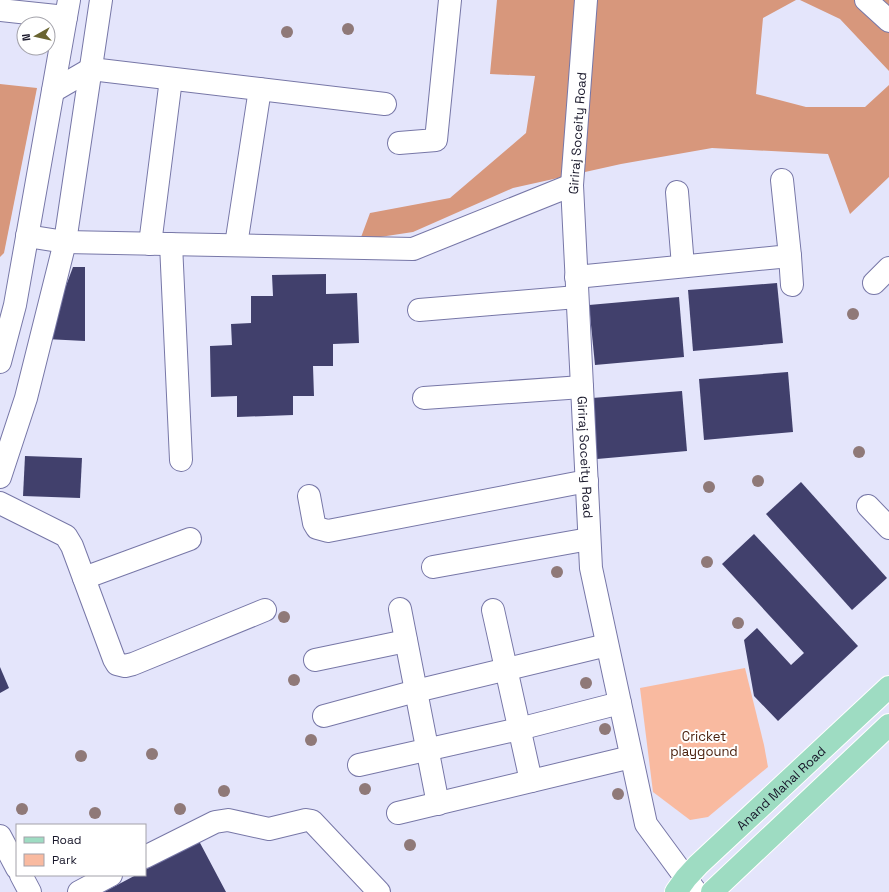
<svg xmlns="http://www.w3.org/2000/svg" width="889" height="892" font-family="'Space Grotesk',sans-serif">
<rect width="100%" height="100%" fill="#e4e5fb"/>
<!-- green -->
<path fill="#f9baa0" d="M745,668L764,745L768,767L708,817L690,820L653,792L640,688Z"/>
<!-- forest -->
<g fill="#d7977c">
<path d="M497,0H796L763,18L756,94L806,107H865L889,85V177L850,214L828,154L712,148L621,164L513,188L413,232L360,240L370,213L450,198L526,133L535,76L490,74Z"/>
<path d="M800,0H889V71L840,19Z"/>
<path d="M0,84L37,88L4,253L0,257Z"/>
</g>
<!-- building -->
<g fill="#41406c">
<path d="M73,267H85V341L46,339Z"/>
<path d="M326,274V294L357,293L359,343L333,344V366H313L314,396H293V415L237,417V396L211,397L210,346L232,345L231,324L251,323V296H273L272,275Z"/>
<path d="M777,283L783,343L693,351L688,290Z"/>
<path d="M679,297L684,357L595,365L589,305Z"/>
<path d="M788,372L793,432L704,440L699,379Z"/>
<path d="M682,391L687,451L597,459L592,398Z"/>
<path d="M25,456L82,458L80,498L23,496Z"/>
<path d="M801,482L887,578L852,610L766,514Z"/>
<path d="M754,534L858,646L778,721L754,696L744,640L757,628L791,665L804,653L722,564Z"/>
<path d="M0,667L9,688L0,693Z"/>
<path d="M199,841L226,892H104L136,875H145V870Z"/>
</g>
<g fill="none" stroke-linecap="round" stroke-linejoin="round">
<defs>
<g id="minor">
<path id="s1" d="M586,0L572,185L591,568L646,824L696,892"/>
<path d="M866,0L889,21"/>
<path d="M0,10L66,17"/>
<path d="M53,91L91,69L385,104"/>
<path d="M399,143L436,140L450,0"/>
<path d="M677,192L683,266"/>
<path d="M27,236L65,242L413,249L572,185"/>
<path d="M150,244L171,79"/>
<path d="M171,244L181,460"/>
<path d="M236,245L260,89"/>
<path d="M790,256L792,285"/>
<path d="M576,277L790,256L782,180"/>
<path d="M874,283L889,268"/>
<path d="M419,310L577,297"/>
<path d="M0,362L15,305L69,0"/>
<path d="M424,398L582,387"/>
<path d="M0,477L26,398L65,242L101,0"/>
<path d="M309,496L314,523L317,528L328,531L587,481"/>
<path d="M0,503L66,536L72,546L114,659L117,664L125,666L133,664L265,610"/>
<path d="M868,506L889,528"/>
<path d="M433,567L589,539"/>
<path d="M84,578L190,539"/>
<path d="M400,609L438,804"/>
<path d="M493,610L531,781"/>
<path d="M315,660L406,641"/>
<path d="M324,716L416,691L607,645"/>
<path d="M359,765L519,729L620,703"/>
<path d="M398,813L631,757"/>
<path d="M0,836L17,868"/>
<path d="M145,857L215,822L228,820L269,829L306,820L312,821L379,892"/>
<path d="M21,875L30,892"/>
<path d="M79,892L111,875"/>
</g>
<g id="major">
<path id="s2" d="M676,892L686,878L698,865L889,687"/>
<path d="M712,892L889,725"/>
</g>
</defs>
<!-- minor casing -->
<use href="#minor" stroke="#7777a7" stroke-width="24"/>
<!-- major casing -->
<use href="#major" stroke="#fff" stroke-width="24"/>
<!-- minor -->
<use href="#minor" stroke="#fff" stroke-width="22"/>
<!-- major -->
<use href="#major" stroke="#9edcc2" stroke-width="22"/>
</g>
<!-- trees -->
<g fill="#8f7978">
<circle cx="348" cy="29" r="6"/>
<circle cx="287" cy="32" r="6"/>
<circle cx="853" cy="314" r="6"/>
<circle cx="859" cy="452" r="6"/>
<circle cx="758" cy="481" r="6"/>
<circle cx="709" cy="487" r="6"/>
<circle cx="707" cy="562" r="6"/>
<circle cx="557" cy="572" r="6"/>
<circle cx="284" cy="617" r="6"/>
<circle cx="738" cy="623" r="6"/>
<circle cx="294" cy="680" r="6"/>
<circle cx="586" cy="683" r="6"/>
<circle cx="605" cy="729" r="6"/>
<circle cx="311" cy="740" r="6"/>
<circle cx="152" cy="754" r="6"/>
<circle cx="81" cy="756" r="6"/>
<circle cx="365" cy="789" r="6"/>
<circle cx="224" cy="791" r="6"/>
<circle cx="618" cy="794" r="6"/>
<circle cx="22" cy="809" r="6"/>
<circle cx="180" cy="809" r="6"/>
<circle cx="95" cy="813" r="6"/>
<circle cx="410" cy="845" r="6"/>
</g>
<g text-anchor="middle" stroke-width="4" stroke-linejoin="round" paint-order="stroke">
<!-- street labels -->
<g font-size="13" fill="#18172a" stroke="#fff">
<text transform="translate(577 133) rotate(-86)" y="5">Giriraj Soceity Road</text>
<text dy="5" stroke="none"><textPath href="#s1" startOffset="458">Giriraj Soceity Road</textPath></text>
<text dy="5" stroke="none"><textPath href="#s2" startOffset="148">Anand Mahal Road</textPath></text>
</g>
<!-- park labels -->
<g font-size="13" fill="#4a200d" stroke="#fff">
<text x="704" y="741">Cricket<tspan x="704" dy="15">playgound</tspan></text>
</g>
</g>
<!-- legend -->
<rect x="16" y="824" width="130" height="52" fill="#ffffff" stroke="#a3a2aa"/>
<rect x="24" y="837" width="20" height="6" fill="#9edcc2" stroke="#a3a2aa"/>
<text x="52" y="844" font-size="12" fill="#18172a">Road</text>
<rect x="24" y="854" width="20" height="12" fill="#f9baa0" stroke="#a3a2aa"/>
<text x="52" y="864" font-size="12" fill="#18172a">Park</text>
<!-- north arrow -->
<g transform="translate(36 36) rotate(262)"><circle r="19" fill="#ffffff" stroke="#a3a2aa"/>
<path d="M0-3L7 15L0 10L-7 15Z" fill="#6a6531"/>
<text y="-6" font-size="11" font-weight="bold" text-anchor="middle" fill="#18172a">N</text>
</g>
</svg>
